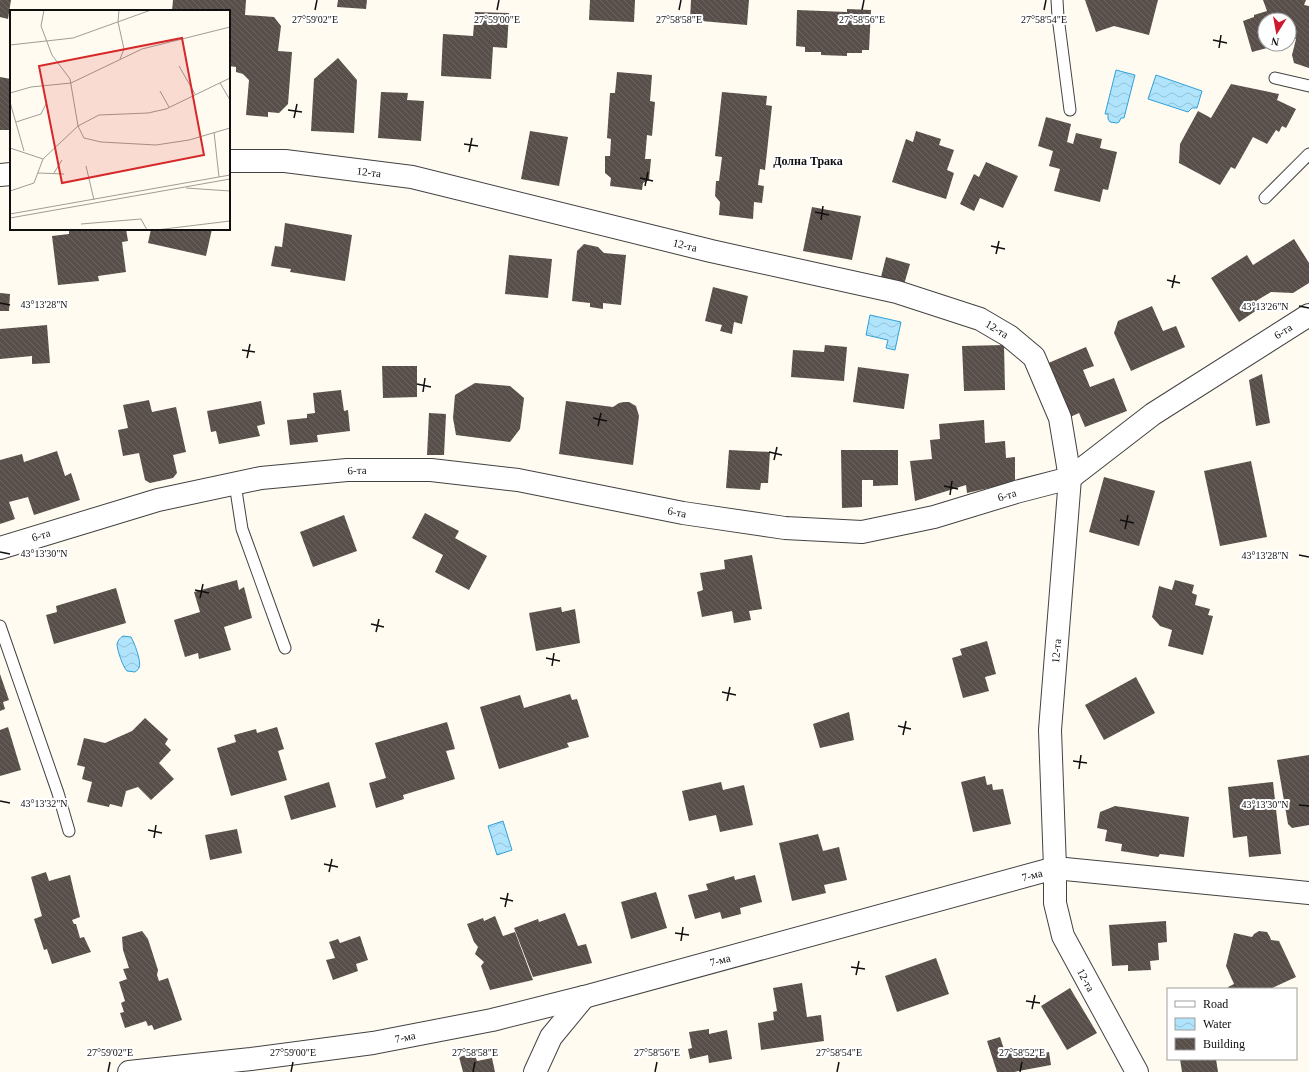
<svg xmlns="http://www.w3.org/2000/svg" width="1309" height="1072" font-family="Georgia,serif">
<defs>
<pattern id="water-waves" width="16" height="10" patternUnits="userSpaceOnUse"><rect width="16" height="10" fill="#afe4fc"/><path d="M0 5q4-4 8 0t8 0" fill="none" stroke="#95c2d7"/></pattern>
<pattern id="building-back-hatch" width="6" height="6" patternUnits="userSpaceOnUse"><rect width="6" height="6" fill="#584e4a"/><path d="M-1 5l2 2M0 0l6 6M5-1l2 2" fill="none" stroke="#6b6360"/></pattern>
</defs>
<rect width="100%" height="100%" fill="#fffbf0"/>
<!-- water -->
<g fill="url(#water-waves)" stroke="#2fa1da">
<path d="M1116,70L1135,75L1124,118H1121L1119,122L1117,123L1110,122L1108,119V114H1105Z"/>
<path d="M1156,75L1202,91L1197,108H1192L1188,112L1148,99Z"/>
<path d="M870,315L901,322L895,350L886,348L888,340L866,335Z"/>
<path d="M123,636L131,637C134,642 142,662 139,668C138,670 136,671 135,672L127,671C123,667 117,650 117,644C118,640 120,638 123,636Z"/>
<path d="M503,821L512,850L497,855L488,826Z"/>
</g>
<!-- building -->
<g fill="url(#building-back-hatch)">
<path d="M0,0H11L8,19L0,17Z"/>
<path d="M173,0H246L245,15L274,17L281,26L278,51L292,52L288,104L279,113L268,112V117L246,115L249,80L243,74L236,72V67L229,66V11H172Z"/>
<path d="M338,0H367L366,9L337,7Z"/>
<path d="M590,0H635L634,22L589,20Z"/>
<path d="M691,0H749L747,25L690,20Z"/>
<path d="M1085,0H1158L1149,35L1114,26L1096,32Z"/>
<path d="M1263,0H1306L1304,5L1309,6V68L1294,63L1292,55L1296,39L1289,37V20H1265V44L1267,48L1252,52L1243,21L1254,17V15L1267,11Z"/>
<path d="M847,9L871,10L869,50H862V53H847V56L821,55V52H805V47L796,46L797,10L847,12Z"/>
<path d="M475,12L509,13L507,48L493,47L491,79L441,76L443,34L473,36Z"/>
<path d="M338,58L357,80L354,133L311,131L314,79Z"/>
<path d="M617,72L652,75L650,101L655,102L652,136L647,135L645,159H651L649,180L643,183L642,190L610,186L611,178L605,173V156H610L611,139L607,138L610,93H615Z"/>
<path d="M0,77L11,79V130H0Z"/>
<path d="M1231,84L1279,94L1277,100L1296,109L1286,128L1282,126L1279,132L1276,130L1267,144L1253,137L1235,169L1231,167L1220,185L1179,163L1180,144L1198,111L1211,118Z"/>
<path d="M381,92L408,93L407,100L424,101L421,141L378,138Z"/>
<path d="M722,92L767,96L766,105L772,106L765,170L760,169L758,185L764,186L762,203L754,202L753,219L719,215L720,202L715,196L716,181H719L722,157L715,156Z"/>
<path d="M1046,117L1071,124L1067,142L1073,144L1076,133L1102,139L1100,148L1117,152L1108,190L1103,189L1100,202L1054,191L1060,169L1049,166L1053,151L1038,146Z"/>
<path d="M530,131L568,137L559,186L521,179Z"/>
<path d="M916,131L941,139L939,145L954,150L947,170L954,173L946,199L892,182L906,139L913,142Z"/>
<path d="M986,162L1018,176L1003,208L980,198L974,211L960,204L974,174L979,177Z"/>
<path d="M812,207L861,216L852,260L803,251Z"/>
<path d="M285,223L352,235L345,281L290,272L291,269L271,266L275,246L282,247Z"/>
<path d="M69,229H126L128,241L122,242L126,272L98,276L99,281L58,285L52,236L69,234Z"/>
<path d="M151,229H212L206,256L148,243Z"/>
<path d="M1294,239L1309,263V283L1293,293L1271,292L1256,301L1260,308L1239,322L1211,278L1247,255L1253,265Z"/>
<path d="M584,244L598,247L604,253L626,255L621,305L603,303V309L590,307V303L572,301L577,251Z"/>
<path d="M509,255L552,259L548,298L505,294Z"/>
<path d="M886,257L910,264L903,288L880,281Z"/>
<path d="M713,287L748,296L742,324L734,322L732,334L720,331L722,325L705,321Z"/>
<path d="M0,293L10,294L9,311H0Z"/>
<path d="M1152,306L1163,331L1176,326L1185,347L1131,371L1114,333L1118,321Z"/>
<path d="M47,325L50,363L32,364V356L0,359V329Z"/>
<path d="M825,345L847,347L844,381L791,377L793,350L824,352Z"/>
<path d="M1004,345L1005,390L964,391L962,346Z"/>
<path d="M1086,347L1094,366L1083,370L1090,387L1114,378L1127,411L1085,427L1079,413L1068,418L1046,364Z"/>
<path d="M382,366H417V397L383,398Z"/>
<path d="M858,367L909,374L904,409L853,402Z"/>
<path d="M1262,374L1270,423L1256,426L1249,380Z"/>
<path d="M475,383L510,386L524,398L520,429L510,442L456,435L453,418L455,395Z"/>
<path d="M341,390L344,411L348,410L350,431L317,435L318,442L290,445L287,420L307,418V414L315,413L313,393Z"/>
<path d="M149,400L152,412L176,407L186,452L173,455L177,473L173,478L150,483L145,480L139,453L123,456L118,430L128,428L123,405Z"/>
<path d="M261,401L265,424L257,426L260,436L219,444L216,431L211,432L207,411Z"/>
<path d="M566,401L613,407L619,403L624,402H629L636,406L639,416L633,465L559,454Z"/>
<path d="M429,413L446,414L444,455H427Z"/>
<path d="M984,420L985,443L1005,441L1006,458L1015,457V482L967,493L966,485L915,501L910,461L932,459L930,440L940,439L939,424Z"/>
<path d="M729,450L770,452L768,483H761L760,490L726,488Z"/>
<path d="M841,450H898V485L873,486V480H862V507L842,508Z"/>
<path d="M57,451L65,476L71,473L80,500L34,515L28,497L9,502L15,519L0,524V460L22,454L24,462Z"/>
<path d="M1251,461L1267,537L1220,546L1204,471Z"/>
<path d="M1104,477L1155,491L1139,546L1089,532Z"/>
<path d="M425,513L459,531L455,538L487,556L469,590L435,572L443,555L412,538Z"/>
<path d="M344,515L357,551L313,567L300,532Z"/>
<path d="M752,555L762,609L749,611L751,620L734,623L732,611L702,617L697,592L703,590L700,573L725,569L724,560Z"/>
<path d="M237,580L239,590L244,587L252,618L224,627L231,650L199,659L198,653L185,657L174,620L200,612L194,592Z"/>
<path d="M1175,580L1194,585L1192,593L1197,595L1195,605L1210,609L1208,615L1213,616L1203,655L1168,646L1172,630L1160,626L1152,617L1159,586L1172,590Z"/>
<path d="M116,588L126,623L54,644L46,615L57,612L56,606Z"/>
<path d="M561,607L562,612L575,609L580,643L536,651L529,613Z"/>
<path d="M987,641L996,674L985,677L989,691L963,698L952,658L962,655L960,649Z"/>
<path d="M0,674L9,700L3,702L5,709L0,711Z"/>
<path d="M1136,677L1155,713L1104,740L1085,705Z"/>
<path d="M570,694L572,700L577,699L589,737L567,743L569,747L499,769L480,707L520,695L524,708Z"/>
<path d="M849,712L854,740L820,748L813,724Z"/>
<path d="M145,718L168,739L165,744L171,750L159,763L174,779L151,800L138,787L126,791L122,807L110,804L109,807L87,802L92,782L82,779L85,767L77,765L84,738L105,743L132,731Z"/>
<path d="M447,722L455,749L446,751L455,779L403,795L404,799L376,808L369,783L386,778L375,743Z"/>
<path d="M8,727L21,770L0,776V730Z"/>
<path d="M277,727L284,749L278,751L287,780L231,796L217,748L236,742L234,735L256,729L257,733Z"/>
<path d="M1309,755V825L1292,828L1288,824L1277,760Z"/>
<path d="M985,776L987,785L992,784L993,790L1003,789L1011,824L973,832L961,782Z"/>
<path d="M329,782L336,807L291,820L284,796Z"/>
<path d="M721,782L723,790L744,785L753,825L720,832L716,815L689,821L682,791Z"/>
<path d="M1273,782L1281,854L1249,857L1247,836L1233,838L1228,787Z"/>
<path d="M1115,806L1189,817L1184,857L1160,854L1158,857L1121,851L1122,844L1105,841L1107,830L1097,828L1100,812Z"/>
<path d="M237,829L242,853L210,860L205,835Z"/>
<path d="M818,834L823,851L839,847L847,880L824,885L826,893L792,901L779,843Z"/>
<path d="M46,872L49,881L70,875L80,917L72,920L74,924H76L80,938L84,937L91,952L52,964L47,949L44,950L34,919L42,916L31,877Z"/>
<path d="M755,875L762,902L740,908L741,914L722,919L720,912L695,919L688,895L708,890L706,884L734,876L735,880Z"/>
<path d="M656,892L667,928L631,939L621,902Z"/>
<path d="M565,913L578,946L586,944L592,963L533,977L514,928L538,919L539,922Z"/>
<path d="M495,916L503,936L515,932L533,980L490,990L481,966L484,962L475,954L478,947L474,942L467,924L483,918L484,921Z"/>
<path d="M1166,921L1167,942L1158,943L1159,960L1150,961L1151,970L1128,971V965L1112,966L1109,925Z"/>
<path d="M142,931L148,939L158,970L157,975L159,981L168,978L182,1020L154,1030L152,1025L148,1026L146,1021L125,1028L120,1013L124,1012L121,1003L125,1001L119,982L127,979L123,969L129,968L123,950L122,937Z"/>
<path d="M1259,931L1267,932L1270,937L1271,940L1279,941L1296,977L1270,989H1229L1228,987L1234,984L1226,966L1234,933L1252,937L1254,934Z"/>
<path d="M360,936L368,960L356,964L358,971L333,980L326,960L335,958L329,942L338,939L340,943Z"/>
<path d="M936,958L949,994L897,1012L885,976Z"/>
<path d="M802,983L807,1017L821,1015L824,1041L761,1050L758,1023L774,1020L773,1012L777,1011L773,988Z"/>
<path d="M1070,988L1097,1033L1067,1050L1041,1006Z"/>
<path d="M709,1029V1034L727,1030L732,1059L709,1063L708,1055L690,1059L688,1049L692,1048L689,1032Z"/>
<path d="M1000,1037L1005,1052L1025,1049L1028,1057L1049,1052L1051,1065L1014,1072H997L987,1041Z"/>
<path d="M474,1053L477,1061L492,1058L495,1072H463L459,1057Z"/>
<path d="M1180,1059H1216L1218,1072H1182Z"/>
</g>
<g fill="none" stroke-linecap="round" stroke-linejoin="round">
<defs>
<g id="lane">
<path d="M1057,0L1058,17L1070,110"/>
<path d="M1275,78L1309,86"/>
<path d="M1265,198L1309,154"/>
<path d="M235,484L242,529L285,648"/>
<path d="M0,626L58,793L69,831"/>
</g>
<g id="street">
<path d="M229,161H285L412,177L711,251L897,292L980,319L1009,336L1034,357L1060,418L1070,478L1050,730L1055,868V903L1063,936L1137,1072"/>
<path d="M0,175L11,174"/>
<path d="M0,548L158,500L261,478L347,470H431L518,480L683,513L785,528L862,532L934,517L1016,492L1070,478L1153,414L1309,315"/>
<path d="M129,1072L251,1059L373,1043L492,1020L584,997L1055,868L1309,893"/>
<path d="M535,1072L551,1037L584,997"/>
</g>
</defs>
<!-- lane casing -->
<use href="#lane" stroke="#424242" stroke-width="13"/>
<!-- street casing -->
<use href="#street" stroke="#424242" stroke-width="24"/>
<!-- lane -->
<use href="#lane" stroke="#fff" stroke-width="11"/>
<!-- street -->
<use href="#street" stroke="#fff" stroke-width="22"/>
</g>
<!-- ticks -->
<path fill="none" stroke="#0f0f0f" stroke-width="1.5" d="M315,10L317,0M497,10L499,0M679,10L681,0M862,10L864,0M1044,10L1046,0M1213,40L1227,43M1219,48L1221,35M288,110L302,112M294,118L297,104M464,144L478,146M469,152L472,138M640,178L653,181M645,186L648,172M815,212L829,215M821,220L823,206M991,246L1005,249M996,254L999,241M1167,280L1180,283M1172,288L1175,275M0,303L10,305M1299,306L1309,308M242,350L255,352M247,358L250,344M417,384L431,387M423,392L425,378M593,418L607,421M598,426L601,413M769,452L782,455M774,460L777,447M944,486L958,489M950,495L952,481M1120,520L1134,523M1125,529L1128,515M0,552L10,554M1299,555L1309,557M195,590L209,593M200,598L203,584M371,624L384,627M376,632L379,619M546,658L560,661M552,666L554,653M722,692L736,695M727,701L730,687M898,726L911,729M903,735L906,721M1073,761L1087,763M1079,769L1081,755M0,801L10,803M1299,805L1309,806M148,830L162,833M154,838L156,825M324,864L338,867M329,872L332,859M500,898L513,901M505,907L508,893M675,933L689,935M681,941L683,927M851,967L865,969M856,975L859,961M1026,1001L1040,1003M1032,1009L1035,995M108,1072L110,1062M291,1072L293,1062M473,1072L475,1062M655,1072L657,1062M837,1072L839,1062M1020,1072L1022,1062"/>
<g text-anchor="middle" stroke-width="4" stroke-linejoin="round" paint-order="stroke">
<!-- street labels -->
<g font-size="11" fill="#0f0f0f" stroke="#fff">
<text transform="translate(369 172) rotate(7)" y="4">12-та</text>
<text transform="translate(685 245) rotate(14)" y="4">12-та</text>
<text transform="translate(997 329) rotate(31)" y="4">12-та</text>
<text transform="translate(1283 331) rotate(-32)" y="4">6-та</text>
<text transform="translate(357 470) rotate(-1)" y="4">6-та</text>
<text transform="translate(1007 495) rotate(-17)" y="4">6-та</text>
<text transform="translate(677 512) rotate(11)" y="4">6-та</text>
<text transform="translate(41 535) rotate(-17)" y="4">6-та</text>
<text transform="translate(1056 651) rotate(-85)" y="4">12-та</text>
<text transform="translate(1032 875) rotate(-15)" y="4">7-ма</text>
<text transform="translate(720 960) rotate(-15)" y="4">7-ма</text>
<text transform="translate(1086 980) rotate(62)" y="4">12-та</text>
<text transform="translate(405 1037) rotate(-11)" y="4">7-ма</text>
</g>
<!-- neighbourhood labels -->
<g font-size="12" font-weight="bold" fill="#0f0f0f" stroke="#fff">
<text x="808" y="165">Долна Трака</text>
</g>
</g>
<!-- overview -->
<g transform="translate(10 10)">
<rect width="220" height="220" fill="#fffbf0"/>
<path fill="none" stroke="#9f9d96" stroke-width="1" d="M34,0L31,16L42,45L60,69L68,116L74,128L91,132L146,135L179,130L220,118M109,0L108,12L114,39L110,49M0,35L63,28L141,0M169,56L185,84M210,73L220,90M150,81L159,97M0,83L21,77L61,73L132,39L220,17M0,92L14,141M6,112L31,104L36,94M204,122L209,167M0,138L33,149M76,156L84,190M28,163L54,164M44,163L52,150M176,178L220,181M0,181L24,173L33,149L68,116L89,105L138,103L156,99L220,68M0,204L220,165M0,208L220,169M71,214L131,209L137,220M146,220L220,211"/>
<path fill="#d62828" fill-opacity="0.15" stroke="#d62828" stroke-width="2" d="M172,28L194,145L52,173L29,56Z"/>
<rect width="220" height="220" fill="none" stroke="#0f0f0f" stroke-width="2"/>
</g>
<g font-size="10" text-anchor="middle" fill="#0f0f0f" stroke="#fff" stroke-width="4" stroke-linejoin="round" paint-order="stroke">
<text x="315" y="23">27°59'02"E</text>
<text x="497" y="23">27°59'00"E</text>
<text x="679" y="23">27°58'58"E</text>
<text x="862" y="23">27°58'56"E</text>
<text x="1044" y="23">27°58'54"E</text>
<text x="44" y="308">43°13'28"N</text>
<text x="1265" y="310">43°13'26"N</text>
<text x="44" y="557">43°13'30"N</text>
<text x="1265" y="559">43°13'28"N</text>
<text x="44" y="807">43°13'32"N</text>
<text x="1265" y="808">43°13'30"N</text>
<text x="110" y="1056">27°59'02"E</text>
<text x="293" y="1056">27°59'00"E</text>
<text x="475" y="1056">27°58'58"E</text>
<text x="657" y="1056">27°58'56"E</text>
<text x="839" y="1056">27°58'54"E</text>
<text x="1022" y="1056">27°58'52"E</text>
</g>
<!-- legend -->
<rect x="1167" y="988" width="130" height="72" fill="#ffffff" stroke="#9f9f9f"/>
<rect x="1175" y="1001" width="20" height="6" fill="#ffffff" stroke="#9f9f9f"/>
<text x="1203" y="1008" font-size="12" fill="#0f0f0f">Road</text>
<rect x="1175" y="1018" width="20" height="12" fill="url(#water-waves)" stroke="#9f9f9f"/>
<text x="1203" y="1028" font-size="12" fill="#0f0f0f">Water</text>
<rect x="1175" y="1038" width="20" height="12" fill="url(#building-back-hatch)" stroke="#9f9f9f"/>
<text x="1203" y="1048" font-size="12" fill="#0f0f0f">Building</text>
<!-- north arrow -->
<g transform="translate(1277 32) rotate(191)"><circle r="19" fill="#ffffff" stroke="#9f9f9f"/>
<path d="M0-3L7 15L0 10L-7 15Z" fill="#cc192d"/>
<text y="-6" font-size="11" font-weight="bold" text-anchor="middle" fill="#0f0f0f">N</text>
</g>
</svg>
